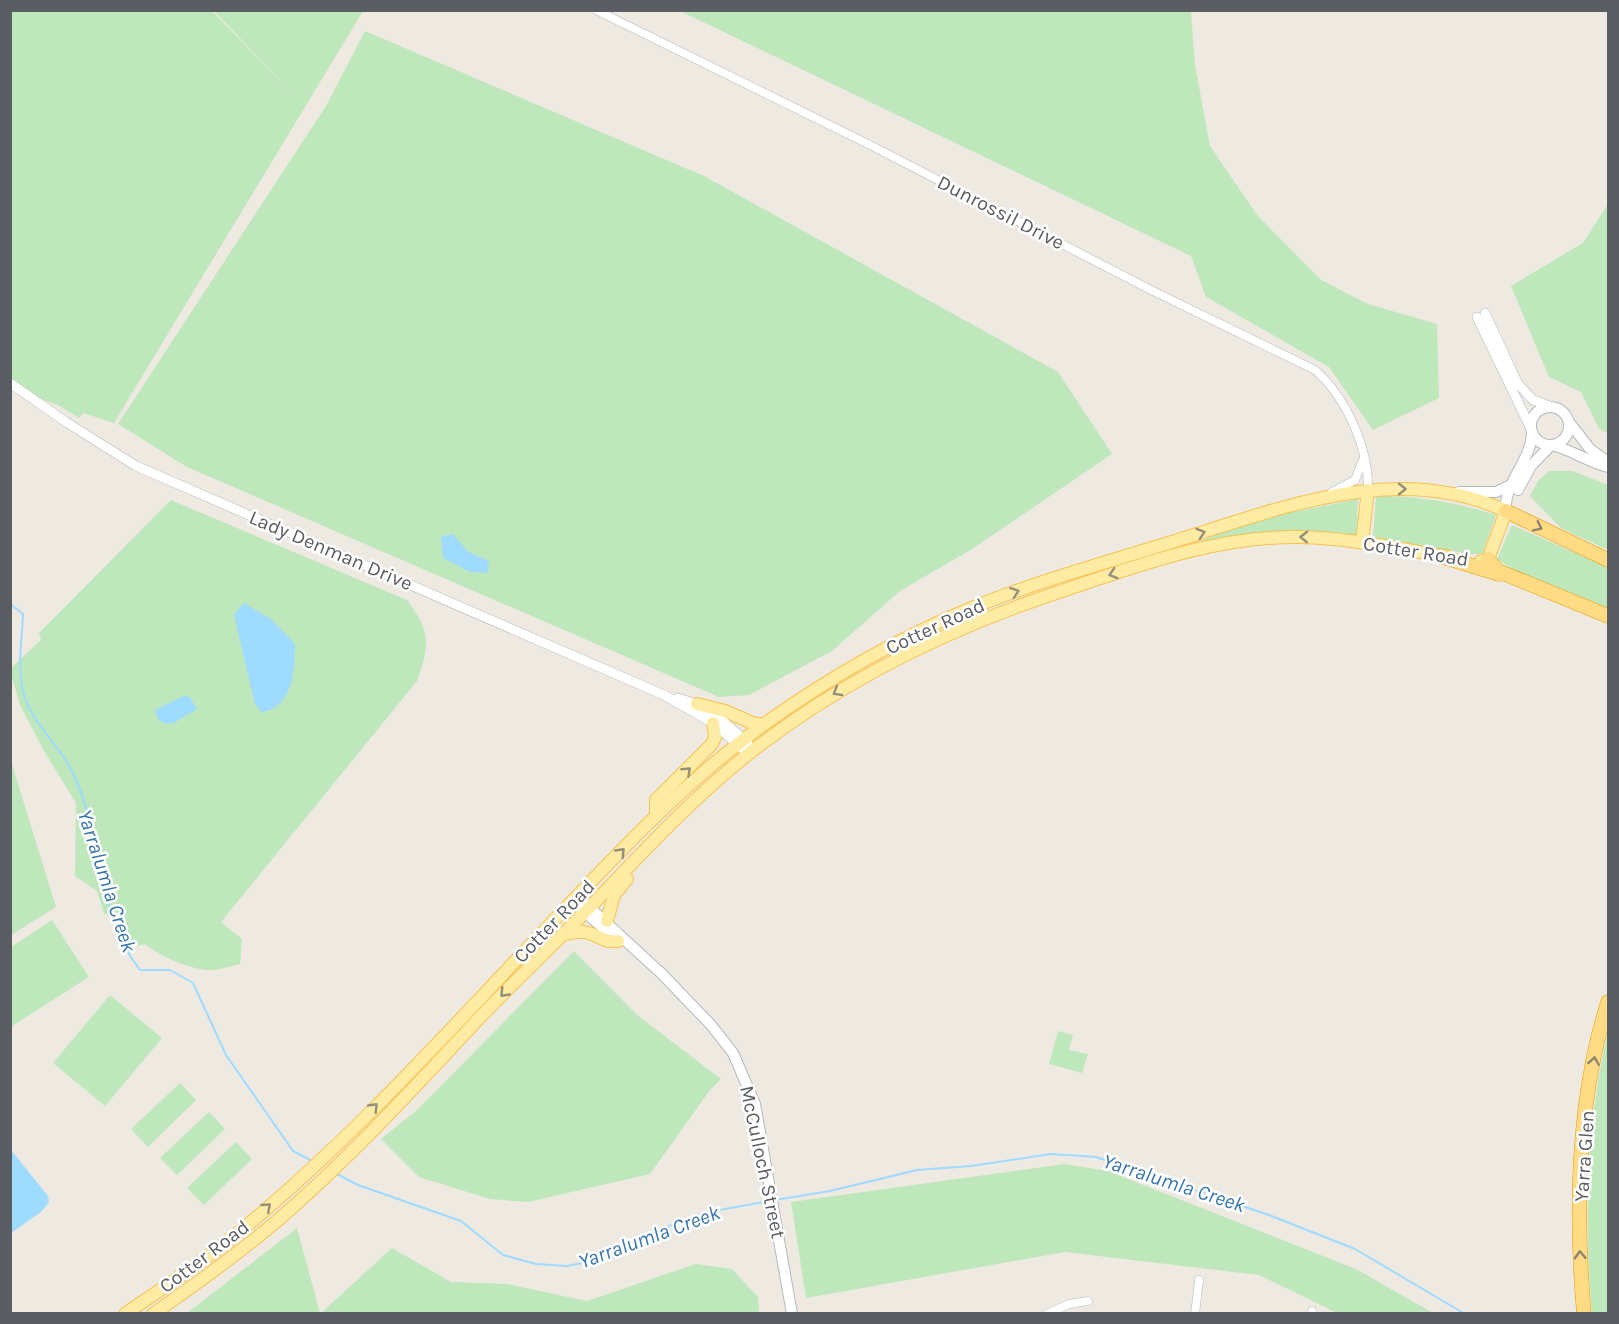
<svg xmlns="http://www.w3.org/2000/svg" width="1619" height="1324" font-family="Karla,sans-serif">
<rect width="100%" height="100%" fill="#eeeae1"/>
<!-- green -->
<g fill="#bee7bc">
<path d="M10,11H212L295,96L214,11H363L114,423L83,413L79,418L58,405L11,389Z"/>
<path d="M680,11H1191L1195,65L1210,146L1257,215L1321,280L1368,304L1437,324L1439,398L1373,430L1329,367L1206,297L1191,256Z"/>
<path d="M365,31L704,176L1058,372L1112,454L972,549L900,591L832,651L749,695L719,697L187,467L118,424L326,106Z"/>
<path d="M1608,204V434L1598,427L1581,392L1549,377L1511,286L1583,243Z"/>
<path d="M1549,471H1573L1608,485V550L1561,528L1530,496L1538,481Z"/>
<path d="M1376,496C1418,496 1456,502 1496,515L1482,554H1470L1373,537Z"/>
<path d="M1358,499L1356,535L1281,531L1187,546L1263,518Z"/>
<path d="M171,500L407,600C431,632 430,645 417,681L221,922L242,939L240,964C230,966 217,971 207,970C187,968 160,956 145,944L129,948L122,925L104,913L97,891L75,876L76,803L44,751L20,705L11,674L10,669L41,640L39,633Z"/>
<path d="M1512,525L1608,567V610L1517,572L1497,559Z"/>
<path d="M10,758L56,907L11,935H10Z"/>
<path d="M52,920L89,977L12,1026L11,947Z"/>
<path d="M574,951L637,1015L721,1079L710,1090L650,1174L528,1202L490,1199L419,1177L381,1139L417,1110Z"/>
<path d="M110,995L162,1038L105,1106L53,1063Z"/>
<path d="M1058,1031L1073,1035L1069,1050L1088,1054L1082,1073L1049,1064Z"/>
<path d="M1608,1032V1313H1592C1584,1221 1586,1123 1608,1032Z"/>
<path d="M180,1083L196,1100L148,1147L131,1129Z"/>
<path d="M209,1112L225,1129L177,1175L160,1158Z"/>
<path d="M236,1142L252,1159L204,1205L187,1188Z"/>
<path d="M1064,1164L1108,1171L1356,1269L1433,1313H1337L1259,1275L1065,1252L806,1298L791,1202Z"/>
<path d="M297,1228L320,1313H187Z"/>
<path d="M392,1248L451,1282L507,1284L587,1301L696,1264L732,1269L758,1297L759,1313H321Z"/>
</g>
<!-- water -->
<g fill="#9fdaff">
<path d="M453,534L468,552L489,561L488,573L470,572L443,558L441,537Z"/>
<path d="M244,603L272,620L295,644C295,669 293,709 261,712L255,704L234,615Z"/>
<path d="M184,696H189L197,709L174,723L165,724L158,719L155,710Z"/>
<path d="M11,1150L48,1196L49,1202L41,1212L11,1233Z"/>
</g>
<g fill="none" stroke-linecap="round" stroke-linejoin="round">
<!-- stream -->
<g stroke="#9fdaff" stroke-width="2">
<path d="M10,604L23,614C22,638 18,663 22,687C28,721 63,748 75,777C102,839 97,916 140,970H170L193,983L226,1055L293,1151L314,1162"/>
<path d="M335,1173L358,1185L461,1221L503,1255L536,1264L567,1266L588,1262L672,1225L708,1212L769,1201"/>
<path d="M775,1200L830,1191L917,1170L971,1166L1051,1154L1096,1157L1269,1215L1355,1249L1465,1314"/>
</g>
<defs>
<g id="minor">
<path d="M596,10L872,146L1151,290L1315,370C1346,397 1369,448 1368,490"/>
<path d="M1332,492L1355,480L1363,460"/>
<path d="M1047,1314L1069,1304L1088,1301"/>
<path d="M1195,1314L1199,1280"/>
<path d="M1311,1314L1312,1311"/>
</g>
<g id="tertiary">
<path d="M1485,313L1518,384L1533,400L1555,408"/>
<path d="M1477,317L1531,429"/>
<path d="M10,383L66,422L136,466L664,695L713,723L748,754"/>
<path d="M678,698C708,706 727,723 748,744"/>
</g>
<g id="secondary">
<circle cx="1550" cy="426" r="19"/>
<path d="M1569,422L1590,449L1608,462"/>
<path d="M1552,445C1572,450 1588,462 1608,467"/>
<path d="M1518,490L1531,466L1551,445"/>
<path d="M1459,492H1496L1513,484"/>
<path d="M1506,511C1503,484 1531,461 1532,433"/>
<path d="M578,897L662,974L711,1025L733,1053L755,1104L792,1314"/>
<path d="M573,902L616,939"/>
</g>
<g id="primary">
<path d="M1362,542L1368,490"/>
<path d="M697,704L725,711L755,724H764"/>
<path d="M656,816V800L712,744L715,737L713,723"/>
<path d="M607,921L614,895L627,879"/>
<path d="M563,935C594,924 597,944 618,941"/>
<path d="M125,1314C160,1290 195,1267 228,1241C334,1156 428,1054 521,955C598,875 673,790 763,725C827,679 895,640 967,610C1041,579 1120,559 1197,534C1297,502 1404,464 1506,511L1488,559L1481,561"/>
<path d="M153,1314C199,1282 244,1250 285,1214C357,1151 420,1081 485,1012C520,976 556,942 591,906C644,851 695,795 756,748C847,678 948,629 1056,593C1136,566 1215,536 1300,537C1351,538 1399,549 1449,557"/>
</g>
<g id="motorway">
<path d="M1506,511L1608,560"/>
<path d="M1440,556L1499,574"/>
<path d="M1488,559L1498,571L1608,616"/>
<path d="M1584,1314C1575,1211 1577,1100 1608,1002"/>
</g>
</defs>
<!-- minor casing -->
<use href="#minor" stroke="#b4b8bc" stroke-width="9"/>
<!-- tertiary casing -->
<use href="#tertiary" stroke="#b4b8bc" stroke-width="10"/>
<!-- secondary casing -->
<use href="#secondary" stroke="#b5b9bf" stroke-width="12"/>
<!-- primary casing -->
<use href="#primary" stroke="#f8c14f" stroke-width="14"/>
<!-- motorway casing -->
<use href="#motorway" stroke="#e90" stroke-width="15"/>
<!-- minor -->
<use href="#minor" stroke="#fff" stroke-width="8"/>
<!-- tertiary -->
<use href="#tertiary" stroke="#fff" stroke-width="9"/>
<!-- secondary -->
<use href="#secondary" stroke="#fff" stroke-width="10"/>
<!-- primary -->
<use href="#primary" stroke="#ffeca4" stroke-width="12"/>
<!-- motorway -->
<use href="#motorway" stroke="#ffdb86" stroke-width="14"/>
</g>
<!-- one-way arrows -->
<defs><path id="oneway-chevron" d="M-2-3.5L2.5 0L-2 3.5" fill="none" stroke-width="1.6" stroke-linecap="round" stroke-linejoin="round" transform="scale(1.5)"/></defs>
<g stroke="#94907a">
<use href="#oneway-chevron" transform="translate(1402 489)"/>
<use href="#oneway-chevron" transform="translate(1201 533) rotate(-18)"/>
<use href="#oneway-chevron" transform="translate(1304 537) rotate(-179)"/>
<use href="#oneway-chevron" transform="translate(1113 574) rotate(162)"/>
<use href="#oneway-chevron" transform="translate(1015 592) rotate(-19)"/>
<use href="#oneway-chevron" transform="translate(837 692) rotate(149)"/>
<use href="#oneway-chevron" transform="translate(687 771) rotate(-43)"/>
<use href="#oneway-chevron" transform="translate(621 852) rotate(-46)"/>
<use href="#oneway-chevron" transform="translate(504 993) rotate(134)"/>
<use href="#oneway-chevron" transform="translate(374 1107) rotate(-46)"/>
<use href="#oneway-chevron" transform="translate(267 1207) rotate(-41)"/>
</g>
<g stroke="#8c846e">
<use href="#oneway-chevron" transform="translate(1538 527) rotate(26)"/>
<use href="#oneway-chevron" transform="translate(1594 1061) rotate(-81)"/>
<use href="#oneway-chevron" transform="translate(1580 1255) rotate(-92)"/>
</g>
<g text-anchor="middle" stroke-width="5" stroke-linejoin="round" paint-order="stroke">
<!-- street labels -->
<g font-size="20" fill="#5a5e63" stroke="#fff">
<text transform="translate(1001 212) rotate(27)" y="7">Dunrossil Drive</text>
<text transform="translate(331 550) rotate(23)" y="7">Lady Denman Drive</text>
<text transform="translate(1416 551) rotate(9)" y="7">Cotter Road</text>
<text transform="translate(935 626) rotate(-25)" y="7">Cotter Road</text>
<text transform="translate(554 921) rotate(-46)" y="7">Cotter Road</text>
<text transform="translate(1584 1156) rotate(-86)" y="7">Yarra Glen</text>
<text transform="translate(763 1162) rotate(78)" y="7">McCulloch Street</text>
<text transform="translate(204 1256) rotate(-37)" y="7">Cotter Road</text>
</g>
<!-- water labels -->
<g font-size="21" font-style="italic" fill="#3675ad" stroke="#fff">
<text transform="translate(107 881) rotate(72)" y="7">Yarralumla Creek</text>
<text transform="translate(1174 1183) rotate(18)" y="7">Yarralumla Creek</text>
<text transform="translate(649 1237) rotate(-20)" y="7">Yarralumla Creek</text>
</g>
</g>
<!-- border -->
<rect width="1619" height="1324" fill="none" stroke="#5a5e63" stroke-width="24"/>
</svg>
